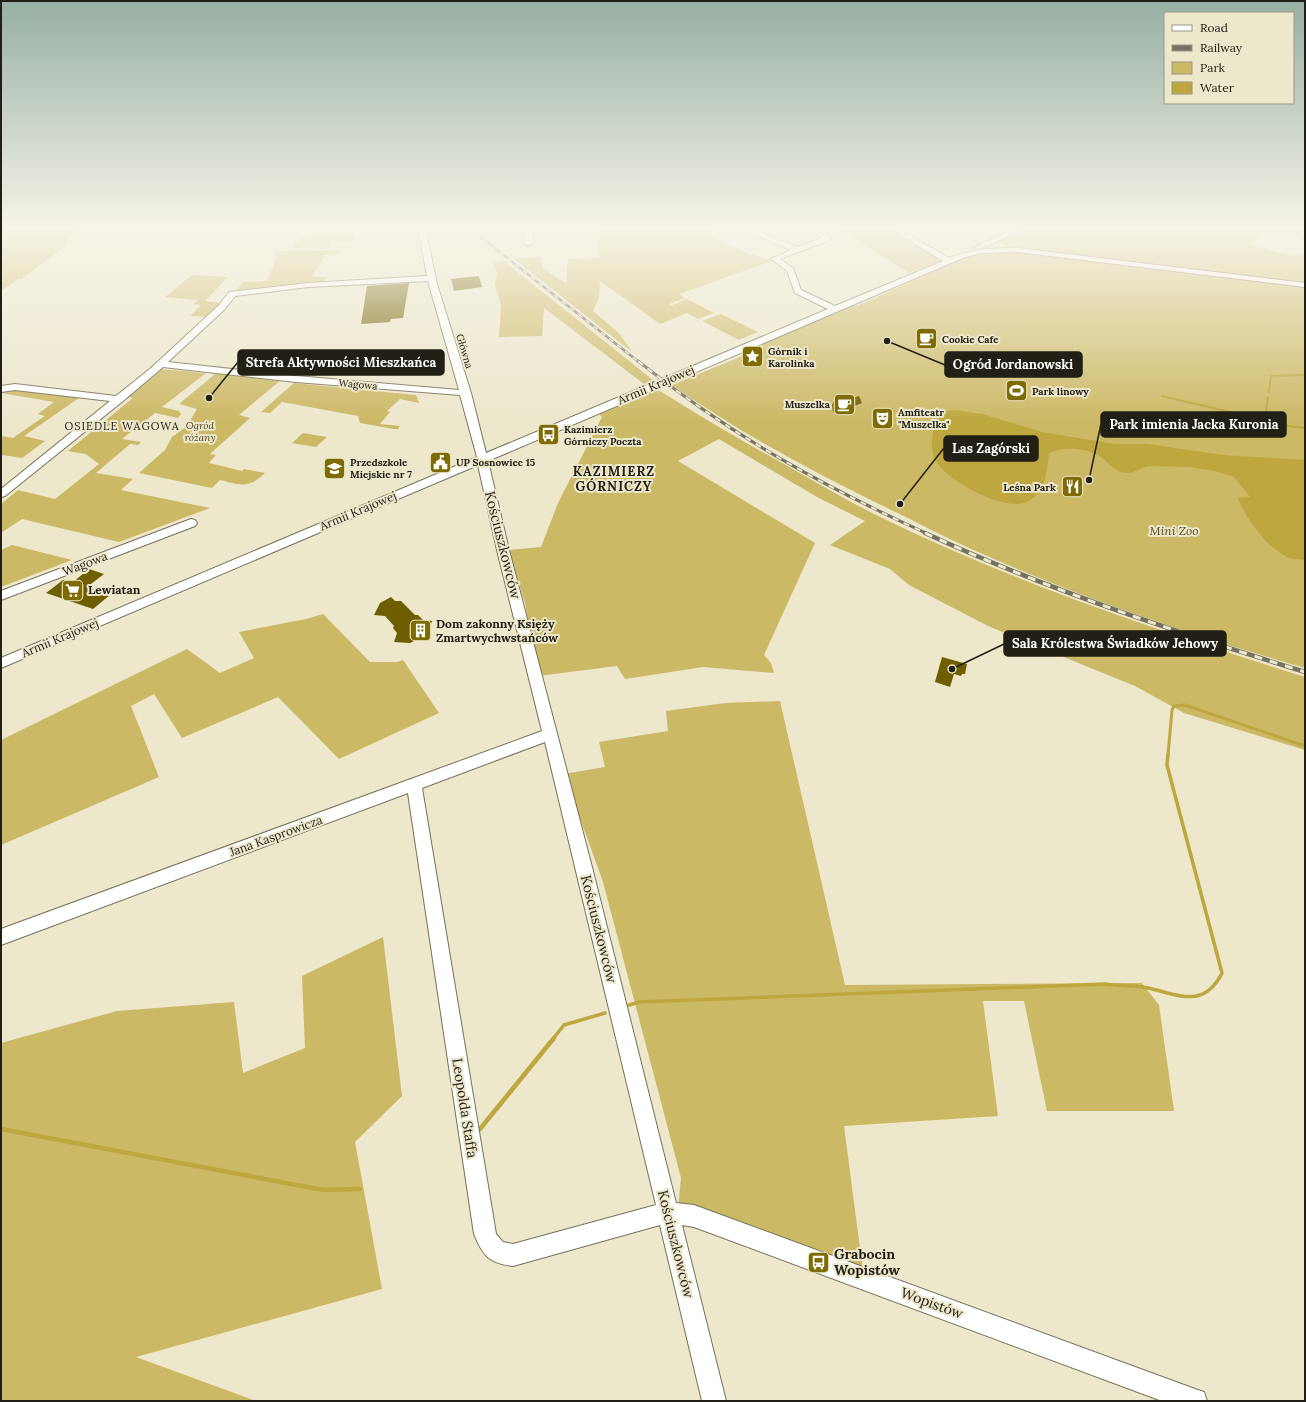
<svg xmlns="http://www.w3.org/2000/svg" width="1306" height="1402" font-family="Lora,serif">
<rect width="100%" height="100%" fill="#ede7cc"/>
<!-- green -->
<g fill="#ccb966">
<path d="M1,227H78L61,250L21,279H18L1,291Z"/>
<path d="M600,227H709L712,228L710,236C729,246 748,255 770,259L772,261L679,294L685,298L669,304L677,308L672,305L687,299L714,313L698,319L687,313L660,324L600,281L599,298L593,311L619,333L632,352L514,259L541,257L542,268L566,283L568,259L601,258L598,248Z"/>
<path d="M851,227H887L937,258L940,261L909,273L842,231L852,228Z"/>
<path d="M1032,227H1305V241L1291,235L1266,232L1249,245L1293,256L1305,254V284L1009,248L999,241Z"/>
<path d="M309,232H312L355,234L353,241L331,243L329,249L295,248L293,246Z"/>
<path d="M339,250L337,254L325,255L312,277H327L323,283L238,292L237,290L243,282L267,281L277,257L274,254L277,251Z"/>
<path d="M1017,252L1305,287V668C1191,635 1077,597 969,548C942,536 915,521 887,508C813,472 740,433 672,385L764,347L760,344L853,306H857L959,260L976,255Z"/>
<path d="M504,261L653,380L644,384L544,308L542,336L499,337L501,305L495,284L497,272L492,262Z"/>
<path d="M192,275L228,277L205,301L222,303L209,317L190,316L201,305L193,304L198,300L165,297Z"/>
<path d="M721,314L758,332L739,340L702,321Z"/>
<path d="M160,369L206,373L162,407L179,411L181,414L178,418L155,413L122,439L141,442L138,445L130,444L96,473L133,479L121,490L210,508L119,542L22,519L1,533V504L18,490L55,499L99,464L86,454L68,451L133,398L125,397Z"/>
<path d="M212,372L282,379L239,415L250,418L210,454L216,455L209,463L242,471L244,469L265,473C248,489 241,485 220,480L212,488L139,473L165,450L172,437L187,426L197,409L180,404V403L214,375Z"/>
<path d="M294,383L416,395L419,403L400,399L387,411L390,412L380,424L400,426L398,429H394L360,423L358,416L282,402L270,413L261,412Z"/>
<path d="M6,387L79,398L24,436L45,441L22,458L3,455L1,456V436L13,438L45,416L38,414L54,402L1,393V391Z"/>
<path d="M657,389C705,420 755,448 805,476C828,489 850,502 874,514C1011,582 1159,631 1305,677V750L1184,713L1135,686L988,626L909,585L890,569L830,545L865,521L817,497L719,439L678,461L815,543L764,655L771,663L774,673L703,667L625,679L617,666L538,676L525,603L508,550L541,547L558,503L602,417L597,412Z"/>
<path d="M303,433L327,437L316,447L292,443Z"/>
<path d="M12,545L72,560L1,587V550Z"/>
<path d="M323,614L370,662H397L403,660L439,713L339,759L278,697L182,738L154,694L131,706L159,777L1,845V740L187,649L220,673L254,658L239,632L306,619Z"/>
<path d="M780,701L845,985L1142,983L1159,1005L1174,1111H1047L1024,1001H983L998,1116L844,1126L865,1287L677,1220L681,1178L603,882L564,774L605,767L599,742L668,731L666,711L725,703Z"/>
<path d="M383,937L402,1096L355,1142L382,1289L136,1357L256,1401H1V1043L117,1011L234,1002L243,1073L305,1048L302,976Z"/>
</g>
<!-- water -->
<path fill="#bea73e" d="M956,410L982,414L1042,432L1115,444H1148L1223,455L1305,460V560C1299,559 1292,560 1287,557C1266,547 1246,519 1238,498L1250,497L1234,477L1215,471L1189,467L1149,466C1140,467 1135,474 1126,473C1113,472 1108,461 1098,455C1084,448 1063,446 1049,453C1047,471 1046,490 1029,501C1008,514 946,481 936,461C931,451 931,442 933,432C934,423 936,416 943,411Z"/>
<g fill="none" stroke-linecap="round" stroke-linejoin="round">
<!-- stream-far3 -->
<g stroke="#bea73e" stroke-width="2">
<path d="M1269,392L1271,376L1305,375"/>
<path d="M1162,396L1251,417"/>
<path d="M1260,419L1288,426L1305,428"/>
<path d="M1265,420L1268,397"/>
</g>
<!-- stream-far2 -->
<path stroke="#bea73e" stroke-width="3" d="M1168,755L1172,710L1174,706L1185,705L1305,746"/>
<!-- stream-far1 -->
<g stroke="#bea73e" stroke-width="3.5">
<path d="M629,1005L639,1002L1105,984C1119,986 1134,985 1148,988C1179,995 1204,1009 1222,973L1167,765L1168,754"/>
<path d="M553,1039L564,1025L605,1013"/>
</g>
<!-- stream -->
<g stroke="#bea73e" stroke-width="4.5">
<path d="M1,1129L323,1190L360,1189"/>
<path d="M480,1129L554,1038"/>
</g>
</g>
<!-- building -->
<g fill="#6f5e00">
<path d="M479,276L482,287L454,291L451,279Z"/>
<path d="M409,283L403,318L391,319L390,322L361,324L367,286Z"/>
<path d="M859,396L862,403L852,407L853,410L833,412L832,405L835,399L842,401Z"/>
<path d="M446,454L447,468L432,471V456Z"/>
<path d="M89,569L104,574L87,587L110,595L93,609L46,593L63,580L73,582Z"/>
<path d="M391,597L395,601H401L415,615H418L423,620L432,621L427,635L410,643L394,642L397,633L393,628L394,626L385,616L374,615L380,603Z"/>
<path d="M942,657L967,664L965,674H962L961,676L954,674L950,687L935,682Z"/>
</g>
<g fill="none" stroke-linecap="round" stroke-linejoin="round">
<defs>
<g id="minor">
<path d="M418,227H425L437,284L471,393L486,453L828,309L795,293L787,271L771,259L791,250L738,227H747L797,247L822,238L808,227H816L830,236V240L780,259L793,268L801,290L835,306L943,261L887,227H895L949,258C971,249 993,248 1017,248L1305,283V287L1017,252L983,253L965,257L488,461L509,550L593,871L676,1203L694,1205L1195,1389L1204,1392L1207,1401H1162L694,1227L682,1225L726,1401H702L660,1225L513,1266C489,1263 483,1256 474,1234L408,793L1,945V929L542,731L497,550L478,465L1,668V658L477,457L460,395L296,382L163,367L123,401L5,496L1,497V489L110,401L15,390L1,392V386L15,384L116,396L151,368L219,305L229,292L308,283L427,276ZM428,281L459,390L296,376L168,362L225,309L235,296L308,287ZM545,742L656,1205L513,1244L503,1242L496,1234L422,788Z"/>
<path d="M526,227H533L532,244L528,246L524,244Z"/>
<path d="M1019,227H1028L981,249L974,247Z"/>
<path d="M191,519L195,520L197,523L195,526L1,600V591Z"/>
</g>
</defs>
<!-- minor casing -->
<use href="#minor" stroke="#777159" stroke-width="2"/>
<!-- minor -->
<use href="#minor" fill="#fff" fill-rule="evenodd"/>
<defs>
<path id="rail-far2" d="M468,227L639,362"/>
<path id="rail-far1" d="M638,361C729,434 822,486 928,534"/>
<path id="rail" d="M925,533C1048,590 1176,632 1305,672"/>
</defs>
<!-- rail-far2 casing -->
<use href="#rail-far2" stroke="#767261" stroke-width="2.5"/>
<!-- rail-far1 casing -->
<use href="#rail-far1" stroke="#767261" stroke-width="3"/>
<!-- rail casing -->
<use href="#rail" stroke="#767261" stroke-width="4.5"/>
<!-- rail-far2 -->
<use href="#rail-far2" stroke="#ede7cc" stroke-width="1.5" stroke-dasharray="5" stroke-linecap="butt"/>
<!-- rail-far1 -->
<use href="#rail-far1" stroke="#ede7cc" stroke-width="2" stroke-dasharray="6" stroke-linecap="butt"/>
<!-- rail -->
<use href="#rail" stroke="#ede7cc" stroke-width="3" stroke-dasharray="8" stroke-linecap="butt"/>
</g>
<!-- sky -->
<linearGradient id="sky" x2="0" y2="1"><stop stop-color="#97afa4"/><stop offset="0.54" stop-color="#f7f4e8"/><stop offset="1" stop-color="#f7f4e8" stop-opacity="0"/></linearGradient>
<rect width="1306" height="423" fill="url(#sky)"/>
<!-- icons -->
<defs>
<symbol id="cafe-square" viewBox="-11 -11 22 22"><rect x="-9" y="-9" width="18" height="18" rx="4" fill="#7e6b04" stroke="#ede7cc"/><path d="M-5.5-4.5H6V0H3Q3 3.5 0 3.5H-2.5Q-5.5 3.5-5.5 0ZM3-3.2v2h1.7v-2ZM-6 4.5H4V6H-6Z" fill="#fff"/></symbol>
<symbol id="sight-square" viewBox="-11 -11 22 22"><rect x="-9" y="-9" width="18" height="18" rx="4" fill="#7e6b04" stroke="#ede7cc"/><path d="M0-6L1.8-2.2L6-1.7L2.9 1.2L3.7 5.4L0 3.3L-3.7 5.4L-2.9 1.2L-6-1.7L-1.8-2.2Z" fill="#fff"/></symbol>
<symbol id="stadium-square" viewBox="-11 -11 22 22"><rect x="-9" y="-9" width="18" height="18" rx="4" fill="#7e6b04" stroke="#ede7cc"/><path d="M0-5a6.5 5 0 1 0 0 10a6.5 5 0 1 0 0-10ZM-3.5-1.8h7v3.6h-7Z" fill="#fff"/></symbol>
<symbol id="theatre-square" viewBox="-11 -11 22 22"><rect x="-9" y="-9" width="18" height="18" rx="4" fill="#7e6b04" stroke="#ede7cc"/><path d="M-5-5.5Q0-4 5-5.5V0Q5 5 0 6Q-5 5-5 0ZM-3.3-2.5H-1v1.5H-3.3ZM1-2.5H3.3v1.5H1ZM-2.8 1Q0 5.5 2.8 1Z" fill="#fff"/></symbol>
<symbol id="bus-square" viewBox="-11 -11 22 22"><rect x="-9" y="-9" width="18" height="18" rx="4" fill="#7e6b04" stroke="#ede7cc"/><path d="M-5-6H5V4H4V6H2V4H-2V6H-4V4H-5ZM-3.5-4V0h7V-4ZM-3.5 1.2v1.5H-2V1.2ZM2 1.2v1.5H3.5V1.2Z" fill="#fff"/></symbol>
<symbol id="civic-square" viewBox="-11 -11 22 22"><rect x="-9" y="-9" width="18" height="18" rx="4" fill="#7e6b04" stroke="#ede7cc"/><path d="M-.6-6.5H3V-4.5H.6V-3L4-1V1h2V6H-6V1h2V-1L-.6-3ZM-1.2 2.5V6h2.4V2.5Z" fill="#fff"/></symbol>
<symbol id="school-square" viewBox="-11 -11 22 22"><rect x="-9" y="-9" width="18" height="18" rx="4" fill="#7e6b04" stroke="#ede7cc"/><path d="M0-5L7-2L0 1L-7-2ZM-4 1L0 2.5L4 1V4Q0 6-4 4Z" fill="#fff"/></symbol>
<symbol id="restaurant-square" viewBox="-11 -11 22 22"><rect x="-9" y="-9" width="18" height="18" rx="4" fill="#7e6b04" stroke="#ede7cc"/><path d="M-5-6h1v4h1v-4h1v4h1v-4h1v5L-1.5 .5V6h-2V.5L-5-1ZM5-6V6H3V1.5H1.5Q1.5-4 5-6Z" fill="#fff"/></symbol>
<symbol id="supermarket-square" viewBox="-11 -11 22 22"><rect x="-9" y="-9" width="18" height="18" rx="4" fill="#7e6b04" stroke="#ede7cc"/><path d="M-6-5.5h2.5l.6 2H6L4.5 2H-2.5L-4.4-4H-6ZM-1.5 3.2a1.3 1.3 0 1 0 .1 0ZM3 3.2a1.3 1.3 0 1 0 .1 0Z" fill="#fff"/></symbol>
<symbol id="building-square" viewBox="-11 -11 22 22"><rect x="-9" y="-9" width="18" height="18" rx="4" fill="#7e6b04" stroke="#ede7cc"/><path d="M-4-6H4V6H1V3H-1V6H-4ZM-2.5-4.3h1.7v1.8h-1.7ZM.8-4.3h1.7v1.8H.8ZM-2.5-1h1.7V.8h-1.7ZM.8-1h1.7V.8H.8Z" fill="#fff"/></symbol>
</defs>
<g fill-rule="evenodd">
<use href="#cafe-square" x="914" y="326" width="25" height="25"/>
<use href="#sight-square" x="740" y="344" width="25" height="25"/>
<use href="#stadium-square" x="1004" y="378" width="25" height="25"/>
<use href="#cafe-square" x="832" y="392" width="25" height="25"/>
<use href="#theatre-square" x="870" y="406" width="25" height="25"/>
<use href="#bus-square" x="536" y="422" width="25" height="25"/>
<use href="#civic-square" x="428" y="450" width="25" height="25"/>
<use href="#school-square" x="322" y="456" width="25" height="25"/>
<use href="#restaurant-square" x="1060" y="474" width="25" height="25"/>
<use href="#supermarket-square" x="60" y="578" width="25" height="25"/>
<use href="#building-square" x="408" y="618" width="25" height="25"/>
<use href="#bus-square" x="806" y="1250" width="25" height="25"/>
</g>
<g text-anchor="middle" stroke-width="4" stroke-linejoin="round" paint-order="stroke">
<!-- far-poi labels -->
<g font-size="10" font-weight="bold" fill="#222016" stroke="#ede7cc" text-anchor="start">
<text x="942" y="343">Cookie Cafe</text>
<text x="768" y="355">Górnik i<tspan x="768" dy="12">Karolinka</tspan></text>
<text x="1032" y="395">Park linowy</text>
<text x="830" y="408" text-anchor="end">Muszelka</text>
<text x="898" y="416">Amfiteatr<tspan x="898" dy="12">"Muszelka"</tspan></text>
<text x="564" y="433">Kazimierz<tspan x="564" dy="12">Górniczy Poczta</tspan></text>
<text x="350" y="466">Przedszkole<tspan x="350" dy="12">Miejskie nr 7</tspan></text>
<text x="456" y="466">UP Sosnowiec 15</text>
<text x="1056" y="491" text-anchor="end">Leśna Park</text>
</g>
<!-- far-street labels -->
<g font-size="10" fill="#222016" stroke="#ede7cc">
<text transform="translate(465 351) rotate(73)" y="4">Główna</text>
<text transform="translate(358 384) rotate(5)" y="4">Wagowa</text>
</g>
<!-- far-park labels -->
<g font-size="10" font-style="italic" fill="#50461b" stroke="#ede7cc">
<text x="200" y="429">Ogród<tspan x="200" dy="12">różany</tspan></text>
</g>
<!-- far-neighbourhood labels -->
<g font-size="11" letter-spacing="1" fill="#222016" stroke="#ede7cc">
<text x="122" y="430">OSIEDLE WAGOWA</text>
</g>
<!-- street labels -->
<g font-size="12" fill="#222016" stroke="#ede7cc">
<text transform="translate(656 385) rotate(-23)" y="4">Armii Krajowej</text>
<text transform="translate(358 511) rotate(-23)" y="4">Armii Krajowej</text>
<text transform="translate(85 564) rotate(-21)" y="4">Wagowa</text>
<text transform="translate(60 638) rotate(-23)" y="4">Armii Krajowej</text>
<text transform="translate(276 836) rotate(-20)" y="4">Jana Kasprowicza</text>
</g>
<!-- park labels -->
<g font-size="12" font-style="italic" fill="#50461b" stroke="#ede7cc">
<text x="1174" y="535">Mini Zoo</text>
</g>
<!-- poi labels -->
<g font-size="12" font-weight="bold" fill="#222016" stroke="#ede7cc" text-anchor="start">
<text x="88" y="594">Lewiatan</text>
<text x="436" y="628">Dom zakonny Księży<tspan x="436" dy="14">Zmartwychwstańców</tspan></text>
</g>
<!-- far-district labels -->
<g font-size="13" font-weight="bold" letter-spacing="1" fill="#222016" stroke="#ede7cc">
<text x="614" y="476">KAZIMIERZ<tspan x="614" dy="15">GÓRNICZY</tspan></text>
</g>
<!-- near-street labels -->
<g font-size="14" fill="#222016" stroke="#ede7cc">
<text transform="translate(503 545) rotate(76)" y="5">Kościuszkowców</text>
<text transform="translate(599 929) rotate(76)" y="5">Kościuszkowców</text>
<text transform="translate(465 1108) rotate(81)" y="5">Leopolda Staffa</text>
<text transform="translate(676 1244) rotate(76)" y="5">Kościuszkowców</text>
<text transform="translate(932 1303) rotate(20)" y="5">Wopistów</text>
</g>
<!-- near-poi labels -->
<g font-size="14" font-weight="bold" fill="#222016" stroke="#ede7cc" text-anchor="start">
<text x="834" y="1259">Grabocin<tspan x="834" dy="16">Wopistów</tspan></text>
</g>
</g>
<!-- callouts -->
<path fill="none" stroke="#222016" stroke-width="1.5" d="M209 398L238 362M887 341L945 365M1089 480L1101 424M900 504L944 448M952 669L1004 644"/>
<g fill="#222016" stroke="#ede7cc" stroke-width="1.5">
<circle cx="209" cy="398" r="4"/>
<circle cx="887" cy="341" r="4"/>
<circle cx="1089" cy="480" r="4"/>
<circle cx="900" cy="504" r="4"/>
<circle cx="952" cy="669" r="4"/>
</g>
<g fill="#222016" stroke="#222016" stroke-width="1.5">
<rect x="238" y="350" width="206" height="25" rx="4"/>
<rect x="945" y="352" width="137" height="25" rx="4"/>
<rect x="1101" y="412" width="185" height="25" rx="4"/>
<rect x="944" y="436" width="94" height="25" rx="4"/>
<rect x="1004" y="631" width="222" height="25" rx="4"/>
</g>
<g font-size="13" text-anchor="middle" font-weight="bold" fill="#fff">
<text x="341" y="367">Strefa Aktywności Mieszkańca</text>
<text x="1013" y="369">Ogród Jordanowski</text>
<text x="1194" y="429">Park imienia Jacka Kuronia</text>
<text x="991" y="453">Las Zagórski</text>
<text x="1115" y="648">Sala Królestwa Świadków Jehowy</text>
</g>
<!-- border -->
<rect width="1306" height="1402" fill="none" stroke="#222016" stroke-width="4"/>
<!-- legend -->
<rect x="1164" y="12" width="130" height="92" fill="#ede7cc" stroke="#9c9783"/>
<rect x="1172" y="25" width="20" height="6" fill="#ffffff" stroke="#9c9783"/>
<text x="1200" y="32" font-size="12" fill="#222016">Road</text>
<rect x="1172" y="45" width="20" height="6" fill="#767261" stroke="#9c9783"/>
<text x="1200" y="52" font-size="12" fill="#222016">Railway</text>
<rect x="1172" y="62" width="20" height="12" fill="#ccb966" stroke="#9c9783"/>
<text x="1200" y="72" font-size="12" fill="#222016">Park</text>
<rect x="1172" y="82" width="20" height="12" fill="#bea73e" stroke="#9c9783"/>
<text x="1200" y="92" font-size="12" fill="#222016">Water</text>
</svg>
